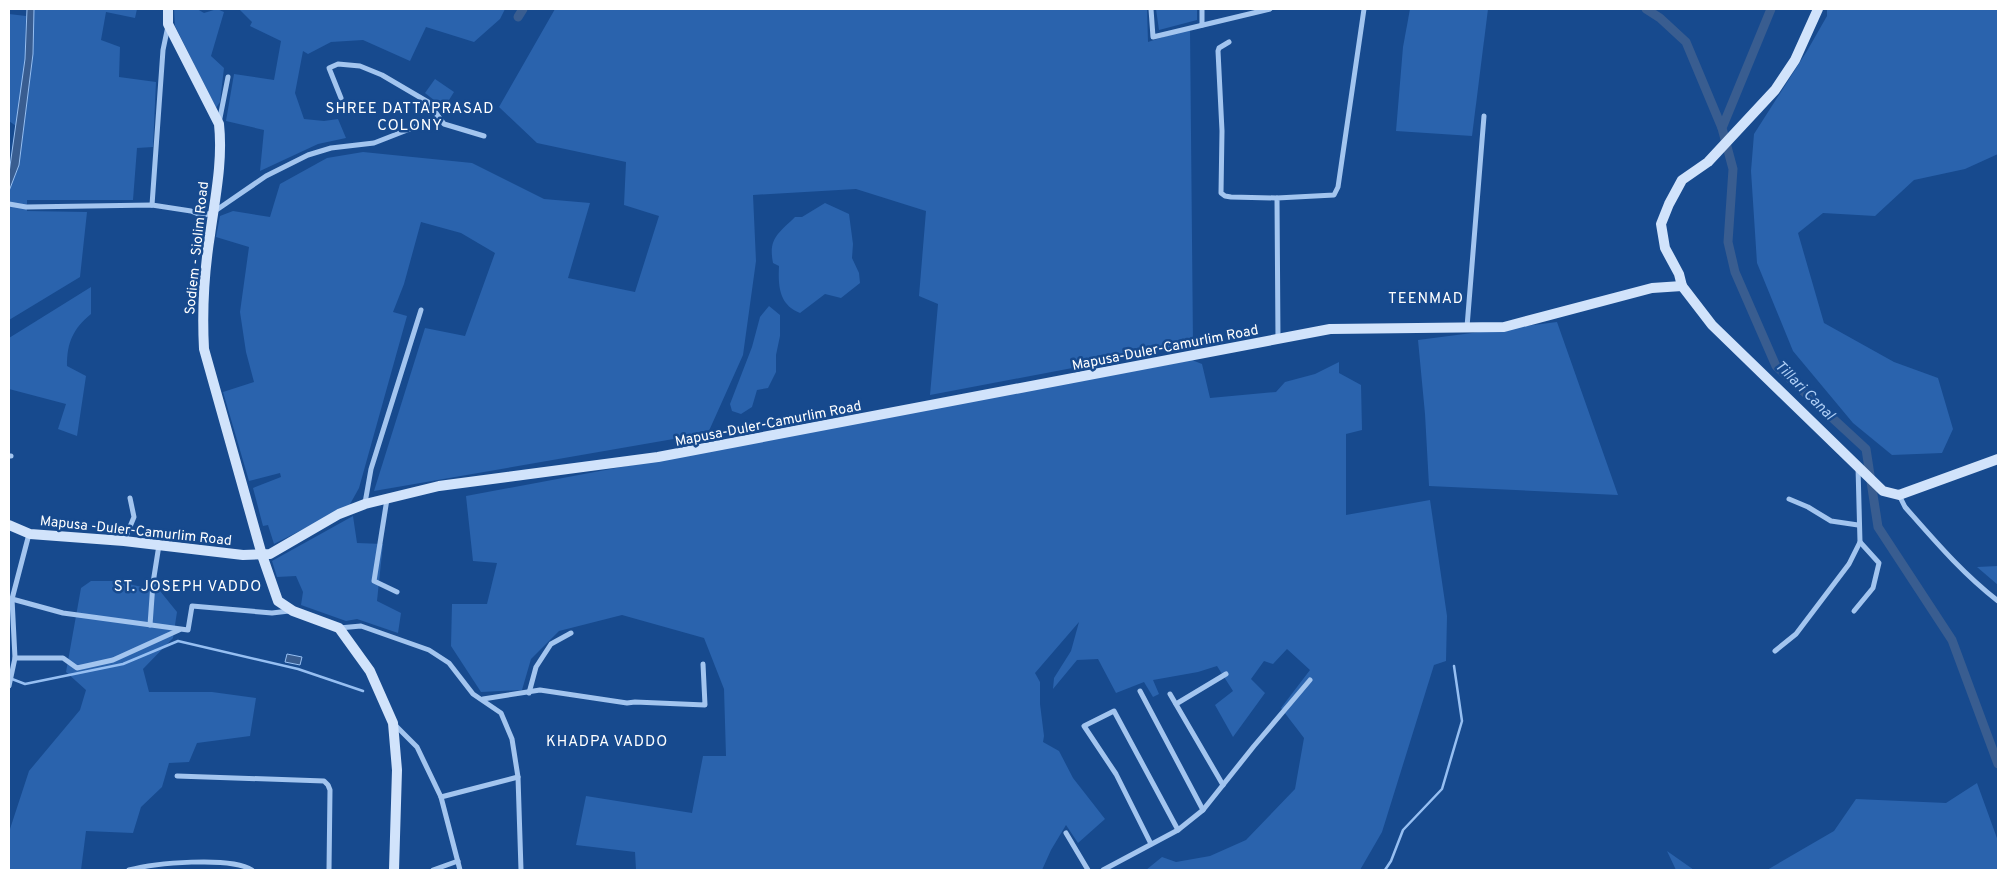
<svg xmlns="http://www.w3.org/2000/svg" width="2007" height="879" font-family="Overpass,sans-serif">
<rect width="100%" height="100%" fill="#174a8e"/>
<!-- green -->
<g fill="#2a63ad">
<path d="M34,9H137L135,18L106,12L101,40L120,47L119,77L156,82L153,147L137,148L133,200H27V211L87,212L80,277L9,320V191L19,165L33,54Z"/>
<path d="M174,9H197L204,13L217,9L224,12L211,56L224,68L220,102L216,108L175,26Z"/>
<path d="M239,9H505L500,19L474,42L426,27L410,61L363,40L331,42L308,54L303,51L295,93L304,119L324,121L338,119L346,138L318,144L260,171L264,130L226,121L234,74L274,80L281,41L250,26L252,22Z"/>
<path d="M555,9H1147L1148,42L1190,28L1193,345L930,395L938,304L919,296L926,211L856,189L753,195L756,261L743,355L708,433L374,491L425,328L465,336L495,253L461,233L421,222L404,284L393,312L407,316L359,488L349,506L274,544L268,525L263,526L253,488L281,477L280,473L249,481L223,392L254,382L246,352L240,312L249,247L216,237L220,216L233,211L270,217L280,184L327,158L363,152L472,163L544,199L590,203L568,278L635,292L659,216L624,205L626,162L537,143L499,107Z"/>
<path d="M1156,9H1197V20L1159,30Z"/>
<path d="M1410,9H1488L1472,136L1396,131L1403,47Z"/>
<path d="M1827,9H1998V154L1965,169L1914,180L1875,216L1823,213L1798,233L1824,323L1894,362L1938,378L1953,429L1942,453L1892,455L1853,423L1793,351L1757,263L1751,171L1754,134L1807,51L1827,16Z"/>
<path d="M9,14L26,16L25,59L16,126L9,121Z"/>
<path d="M435,79L454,92L444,108L425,93Z"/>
<path d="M825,203L849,214L853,244L852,258L859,273L860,283L841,298L825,294L800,313C779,305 778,286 779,266L773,263C768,238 779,233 795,217H802Z"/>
<path d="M91,287V314C73,329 67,342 67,366L86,376L77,436L58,429L66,404L9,389V338Z"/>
<path d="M769,306L780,315V336L776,355V372L768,388L757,390L752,407L741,414L732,411L730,404L752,347L760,317Z"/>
<path d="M1557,322L1618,495L1429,486L1425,414L1418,340Z"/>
<path d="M1192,360L1202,364L1210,398L1276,392L1285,382L1315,374L1339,362V373L1361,385L1362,430L1346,434V515L1430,500L1447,616L1446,661L1434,665L1382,832L1360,870H1146L1162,857L1176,862L1210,856L1246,840L1295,789L1304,738L1281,708L1310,670L1287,649L1273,664L1264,661L1251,679L1265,693L1233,737L1215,705L1233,691L1217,666L1198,672L1153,680L1159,694L1153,697L1144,682L1116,693L1098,659L1077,660L1053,689L1054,678L1071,651L1079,622L1035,673L1040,682V704L1044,736L1043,742L1059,751L1073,778L1105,819L1078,843L1066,825L1051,850L1042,870H636L635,852L576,845L586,796L692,813L703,756H726L724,689L704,638L622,615L559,631L531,659L522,690L481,692L451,646L452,604H487L497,563L473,561L466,496Z"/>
<path d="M353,516L357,543L383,544L377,601L401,613L398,633L357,619L346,621L301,605L303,592L296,576L277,577L272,561Z"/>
<path d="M1998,566V585L1977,567Z"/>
<path d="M91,581H115L160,591L177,612L173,638L143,669L149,692H212L256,698L250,736L197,743L189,762L169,763L162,787L141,807L133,833L86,831L81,870H9L10,829L29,771L80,710L86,690L66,672L81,588Z"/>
<path d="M1977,783L1998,841V870H1767L1834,831L1856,799L1946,803Z"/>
<path d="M1667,851L1694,870H1676Z"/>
</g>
<!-- water -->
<g fill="#395d90" stroke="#96bff2">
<path d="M27,9H34L33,54L19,165L9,191V173L25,59Z"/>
<path d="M287,654L302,657L300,665L285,662Z"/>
</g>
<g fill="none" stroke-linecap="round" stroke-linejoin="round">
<!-- stream -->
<g stroke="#96bff2" stroke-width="2.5">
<path d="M12,679L25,684L123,664L178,641L298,669L363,691"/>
<path d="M1385,870L1391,861L1403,830L1442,789L1462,721L1454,666"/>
</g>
<!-- canal -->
<g stroke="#395d90" stroke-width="9">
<path d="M1646,9L1660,18L1686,42L1722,128L1733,169L1728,242L1735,272L1776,366L1866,449L1878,527L1952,640L1998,764"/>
<path d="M518,17L523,9"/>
<path d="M1722,128L1771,9"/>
</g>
<!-- street -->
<g stroke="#a3c5ef" stroke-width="5">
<path d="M1151,9L1153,37L1270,9"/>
<path d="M1202,9V25"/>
<path d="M1229,42L1219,48L1218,51L1222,131L1221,193L1225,196L1231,197L1277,198"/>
<path d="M341,98L329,68L338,64L360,66L382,75L428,102L444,124L484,136"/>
<path d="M219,123L228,77"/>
<path d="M9,204L26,207L152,205L191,211L203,216L215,211L266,176L308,155L331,148L374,143L438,118"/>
<path d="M152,205L163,50L168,26"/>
<path d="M1467,327L1484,116"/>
<path d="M1278,339L1277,198L1334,195L1338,187L1364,9"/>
<path d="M9,456H11"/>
<path d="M1899,495L1905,507C1935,541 1962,573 1998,601"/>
<path d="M387,499L374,581L397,592"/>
<path d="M1789,499L1808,507L1831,521L1858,525"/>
<path d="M365,503L371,469L421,310"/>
<path d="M124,541L134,517L130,498"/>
<path d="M12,599L63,613L188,630L192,606L272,613L289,611"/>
<path d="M1854,611L1873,588L1879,563L1860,542"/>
<path d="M150,625L153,583L159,545"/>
<path d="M339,628L361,626L429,650L449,663L473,694L501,713L512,739L518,777L521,870"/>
<path d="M1775,651L1796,634L1849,564L1860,542L1858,467"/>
<path d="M15,658H63L77,668L113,660L179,630"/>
<path d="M9,686L15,658L12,599L29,534"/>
<path d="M1140,691L1203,810"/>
<path d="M529,693L536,667L551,644L571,633"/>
<path d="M1170,694L1223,785"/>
<path d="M483,699L540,690L627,703L635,702L705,705L703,664"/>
<path d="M1176,704L1226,674"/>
<path d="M395,725L417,747L441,797L460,870"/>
<path d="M177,776L324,781L328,785L330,790L329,870"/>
<path d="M441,797L518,777"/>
<path d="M1066,833L1088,870"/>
<path d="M1151,844L1116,774L1084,726L1114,711L1178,830"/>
<path d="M129,870C154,863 230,856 252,870"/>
<path d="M433,870L458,861"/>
<path d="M1103,870L1178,830L1203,810L1254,746L1310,680"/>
</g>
<!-- secondary -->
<g stroke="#d1e3fb" stroke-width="10">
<path d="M168,9V24L219,124C223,161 215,198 210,235C204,273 202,311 204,349L262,555L278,601L293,611L339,628L370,671L393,723L397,770L394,870"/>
<path d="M1682,286L1679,274L1665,248L1661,224L1669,204L1682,180L1708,162L1775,90L1795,60L1818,9"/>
<path d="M9,525L30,534L124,541L243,555L270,554L339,514L365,504L439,486L658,457L1330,329L1504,327L1652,288L1682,286L1712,325L1883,491L1899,495L1998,459"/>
</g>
</g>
<g text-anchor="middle" stroke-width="5" stroke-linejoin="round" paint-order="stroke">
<!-- street labels -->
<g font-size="14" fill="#fff" stroke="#174a8e">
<text transform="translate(196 248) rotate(-84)" y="5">Sodiem - Siolim Road</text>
<text transform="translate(1165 347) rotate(-11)" y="5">Mapusa-Duler-Camurlim Road</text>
<text transform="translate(768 423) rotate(-11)" y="5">Mapusa-Duler-Camurlim Road</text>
<text transform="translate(136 530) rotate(6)" y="5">Mapusa -Duler-Camurlim Road</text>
</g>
<!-- neighbourhood labels -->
<g font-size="15" letter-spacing="1" fill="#fff" stroke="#174a8e">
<text x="410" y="113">SHREE DATTAPRASAD<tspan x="410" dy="17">COLONY</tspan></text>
<text x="1426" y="303">TEENMAD</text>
<text x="188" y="591">ST. JOSEPH VADDO</text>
<text x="607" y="746">KHADPA VADDO</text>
</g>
<!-- water labels -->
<g font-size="15" font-style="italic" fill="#afcff6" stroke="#174a8e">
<text transform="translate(1805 390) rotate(45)" y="5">Tillari Canal</text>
</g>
</g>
<!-- border -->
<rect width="2007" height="879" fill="none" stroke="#ffffff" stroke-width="20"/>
</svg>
